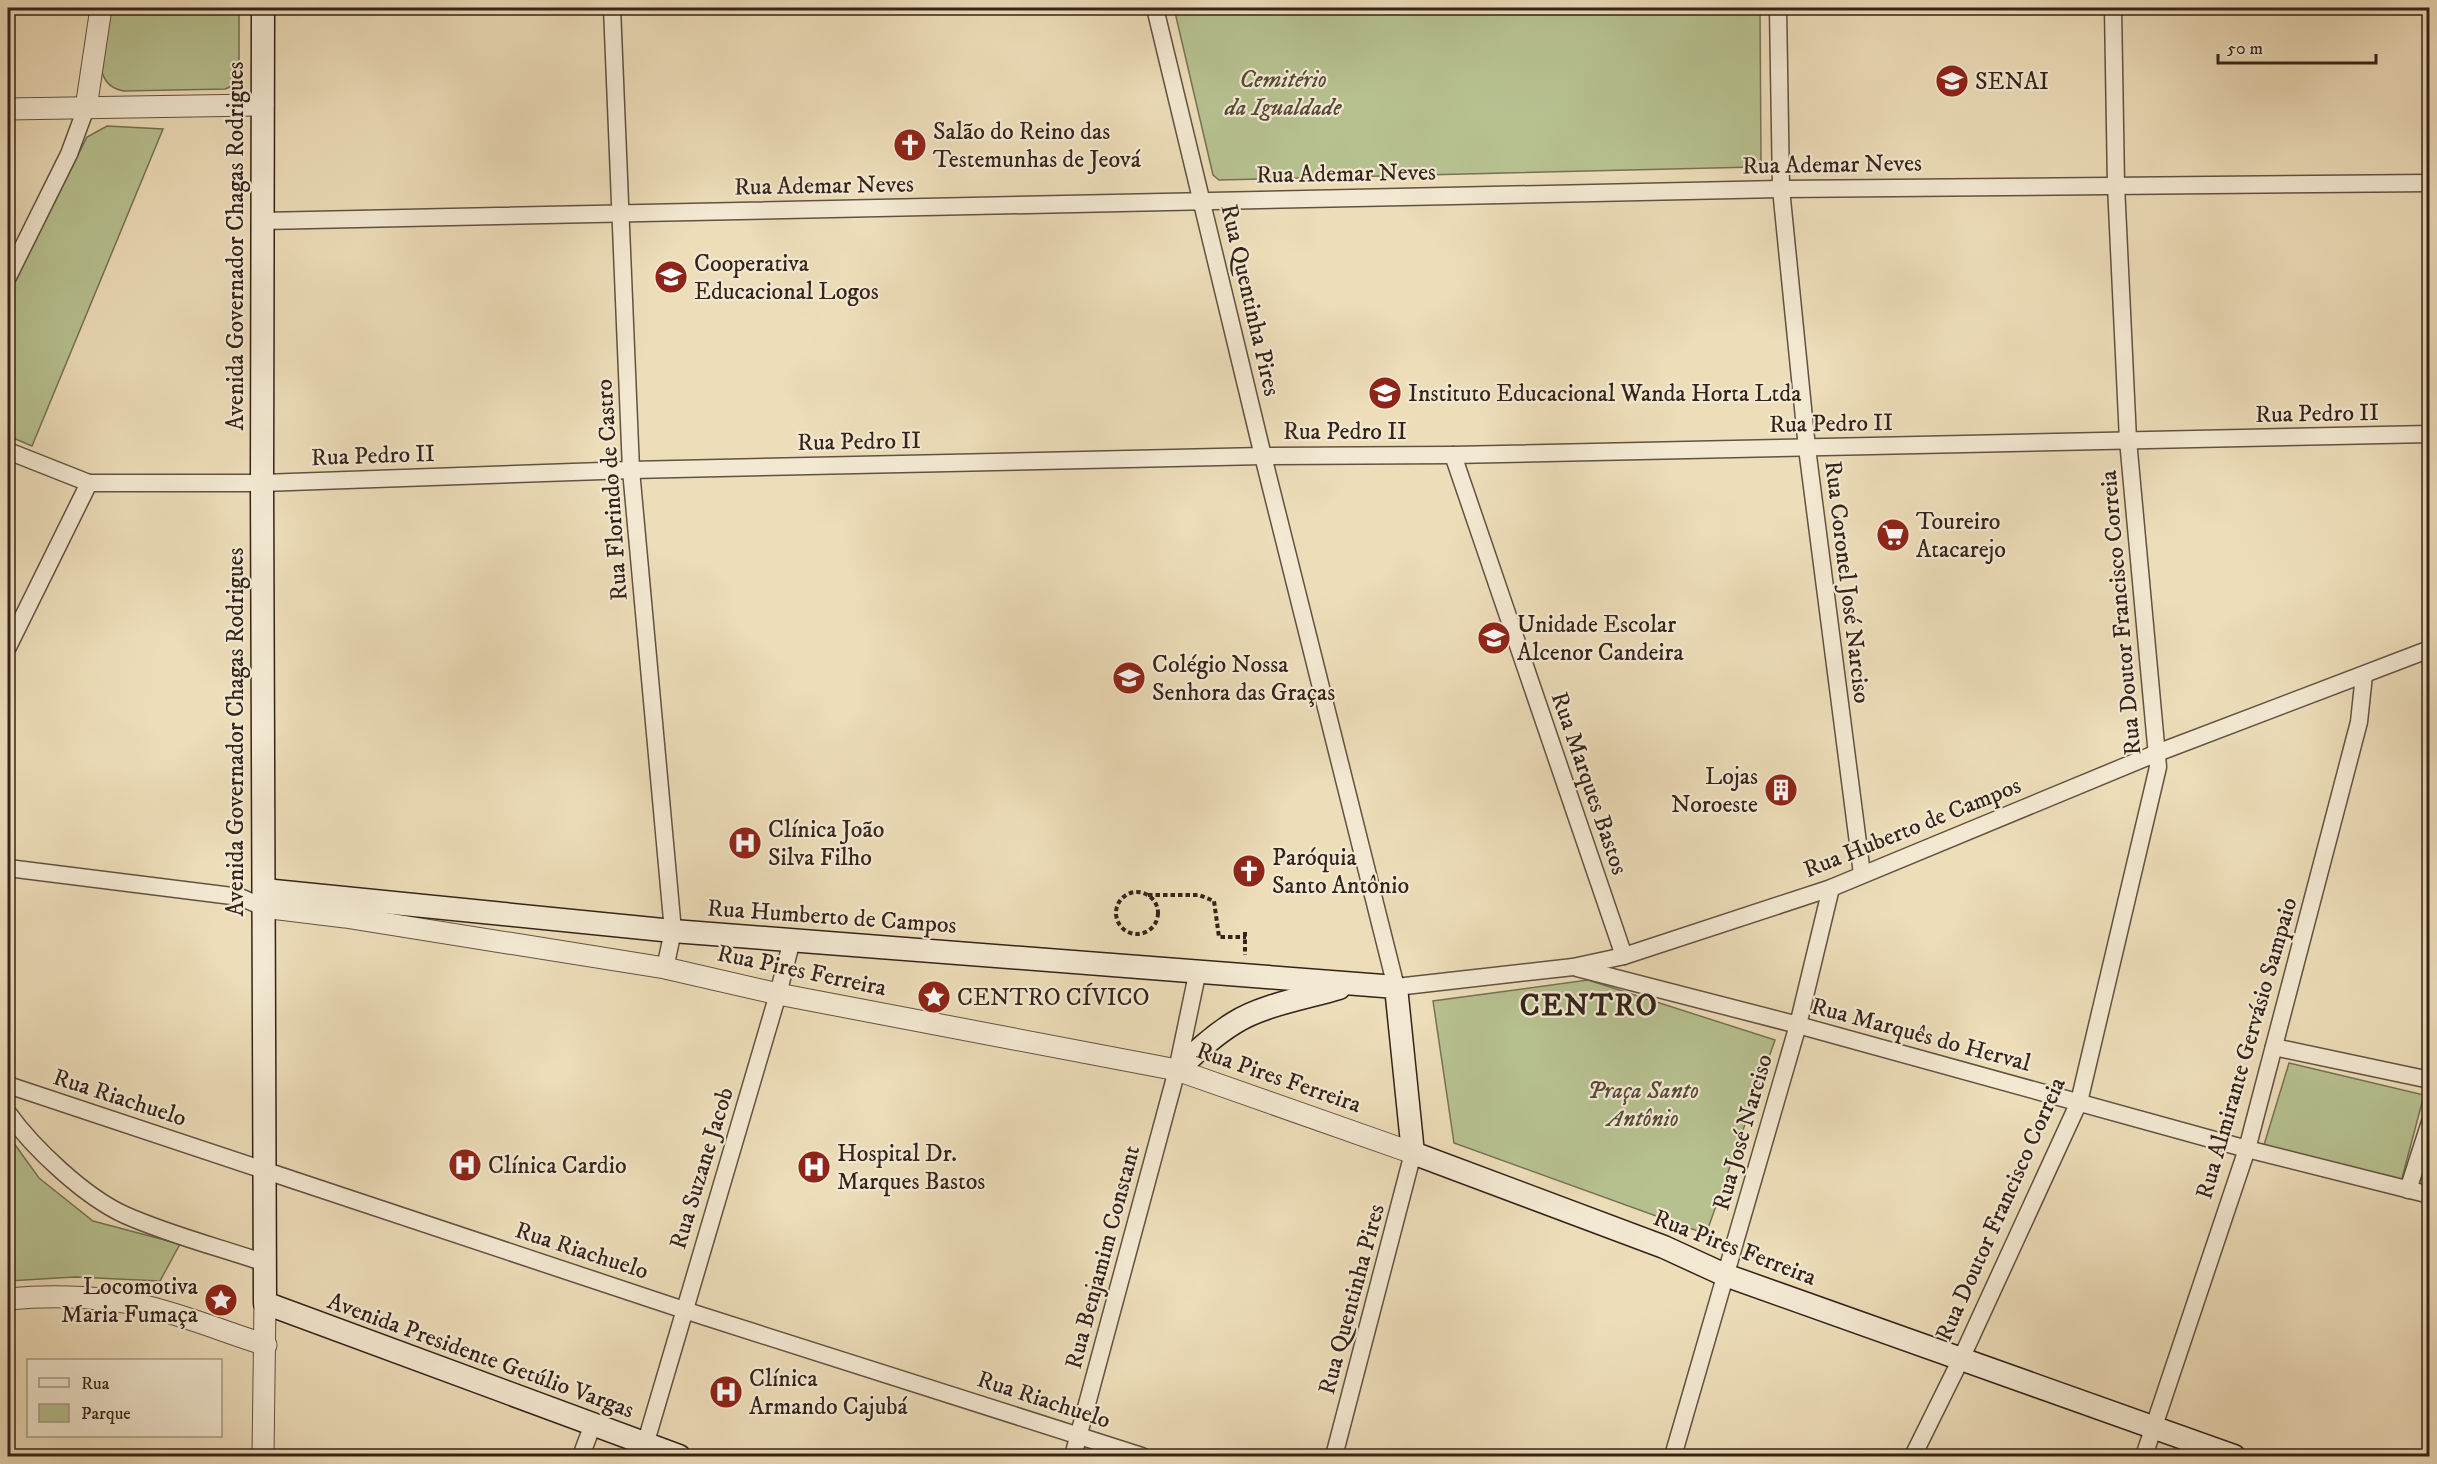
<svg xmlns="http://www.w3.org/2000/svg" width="2437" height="1464" font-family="'IM FELL DW Pica',serif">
<rect width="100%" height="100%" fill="#edddb9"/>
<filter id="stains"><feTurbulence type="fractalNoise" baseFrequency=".00333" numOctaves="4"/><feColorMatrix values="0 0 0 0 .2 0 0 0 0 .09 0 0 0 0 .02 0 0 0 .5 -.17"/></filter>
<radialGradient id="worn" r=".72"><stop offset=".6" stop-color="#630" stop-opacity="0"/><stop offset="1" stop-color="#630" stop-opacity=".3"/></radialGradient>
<!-- green -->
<g fill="#b7c190" stroke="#767256" stroke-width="1.5">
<path d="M111,8H239V75C237,82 233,87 225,89L124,91C111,89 104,82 101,69Z"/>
<path d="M1174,8H1760L1761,161L1755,167L1219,180L1213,175Z"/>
<path d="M107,126L163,129L32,446L8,436V296L87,137Z"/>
<path d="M1588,980L1775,1040L1706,1234L1454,1143L1433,1001Z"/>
<path d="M2289,1063L2424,1095L2401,1182L2264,1145Z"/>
<path d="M8,1135L39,1178L93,1221L180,1244L160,1281L75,1277L8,1281Z"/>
</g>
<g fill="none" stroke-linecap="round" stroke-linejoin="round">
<defs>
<g id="minor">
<path d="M612,8L631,470L673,931L665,968"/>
<path d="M1155,8L1263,456L1396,987L1573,967L1624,956L1831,888L2157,753L2430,649"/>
<path d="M1778,8L1781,189L1807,448L1862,874"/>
<path d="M263,221L1781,189L2430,183"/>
<path d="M8,277L69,154L86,108"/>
<path d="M8,451L89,483H262L631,470L1263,456L1453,455L2430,434"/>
<path d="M1453,455L1624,956"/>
<path d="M8,647L89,483"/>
<path d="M8,868L240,897L263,907"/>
<path d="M1577,968L1798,1025L2247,1149L2430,1195"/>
<path d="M2274,1047L2430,1080"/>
<path d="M8,1085L684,1310L1142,1456"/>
<path d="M8,1113C33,1148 85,1197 125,1215C170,1235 218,1247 265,1263"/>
<path d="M2408,1190L2430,1122"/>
<path d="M645,1445L778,994L792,940"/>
<path d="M581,1456L593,1424"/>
<path d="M1073,1456L1177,1070L1198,970"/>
<path d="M1334,1456L1413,1153"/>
<path d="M1673,1456L1798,1025L1831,888"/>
<path d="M1913,1456L1961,1359L2079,1102L2158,767L2128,440L2116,185L2113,8"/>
<path d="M2144,1456L2247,1149L2359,722L2364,675"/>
</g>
<g id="tertiary">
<path d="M86,108L101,8"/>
<path d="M8,109L263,105"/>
<path d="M263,907L345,917L665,968L778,994L1177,1070L1413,1153"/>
<path d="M8,1299C41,1296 76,1296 110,1300C163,1306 215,1329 266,1345"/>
<path d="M263,1456L265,1303"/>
</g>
<g id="secondary">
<path d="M263,8L262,483L265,1303L679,1456"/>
<path d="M264,890L673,931L1396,987L1413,1153L1664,1247L1725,1275L2234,1456"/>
<path d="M1177,1070C1195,1053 1213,1036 1234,1023C1262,1005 1306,998 1339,988"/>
</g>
</defs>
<!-- minor casing -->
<use href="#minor" stroke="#625242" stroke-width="19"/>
<!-- tertiary casing -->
<use href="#tertiary" stroke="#625242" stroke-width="23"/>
<!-- secondary casing -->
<use href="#secondary" stroke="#34231b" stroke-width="25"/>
<!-- path -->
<g stroke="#34231b" stroke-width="4" stroke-dasharray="4.5 3" stroke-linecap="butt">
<circle cx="1137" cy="913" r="21"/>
<path d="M1148,895H1199L1214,901L1219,937H1246"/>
<path d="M1245,932V955"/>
</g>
<!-- minor -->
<use href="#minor" stroke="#f3e9d2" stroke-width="16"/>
<!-- tertiary -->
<use href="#tertiary" stroke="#f3e9d2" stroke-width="21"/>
<!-- secondary -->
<use href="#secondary" stroke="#f3e9d2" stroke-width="22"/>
</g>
<!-- icons -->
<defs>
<symbol id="school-disc" viewBox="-11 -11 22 22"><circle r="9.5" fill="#8f2418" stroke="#f3e9d2"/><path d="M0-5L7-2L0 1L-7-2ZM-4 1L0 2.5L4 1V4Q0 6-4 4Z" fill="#fff"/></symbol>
<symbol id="church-disc" viewBox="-11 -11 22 22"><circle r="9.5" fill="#8f2418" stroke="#f3e9d2"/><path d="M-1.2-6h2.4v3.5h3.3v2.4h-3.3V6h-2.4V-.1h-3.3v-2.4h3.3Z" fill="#fff"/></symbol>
<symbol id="supermarket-disc" viewBox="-11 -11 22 22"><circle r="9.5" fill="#8f2418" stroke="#f3e9d2"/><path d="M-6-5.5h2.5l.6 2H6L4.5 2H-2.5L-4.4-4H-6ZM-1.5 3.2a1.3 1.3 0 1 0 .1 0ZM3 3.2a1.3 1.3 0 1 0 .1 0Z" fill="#fff"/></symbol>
<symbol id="building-disc" viewBox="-11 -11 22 22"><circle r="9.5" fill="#8f2418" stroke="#f3e9d2"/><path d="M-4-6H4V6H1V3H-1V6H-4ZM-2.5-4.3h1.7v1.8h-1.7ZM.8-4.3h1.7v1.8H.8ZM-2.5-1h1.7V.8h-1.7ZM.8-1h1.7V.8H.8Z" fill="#fff"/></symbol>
<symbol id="hospital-disc" viewBox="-11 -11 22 22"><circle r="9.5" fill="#8f2418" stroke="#f3e9d2"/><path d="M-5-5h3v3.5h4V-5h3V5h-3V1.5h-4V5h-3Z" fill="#fff"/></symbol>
<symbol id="sight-disc" viewBox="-11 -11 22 22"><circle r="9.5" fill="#8f2418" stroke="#f3e9d2"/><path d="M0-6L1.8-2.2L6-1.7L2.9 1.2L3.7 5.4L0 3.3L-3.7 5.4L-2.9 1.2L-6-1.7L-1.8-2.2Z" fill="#fff"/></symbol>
</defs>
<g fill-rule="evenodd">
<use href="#school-disc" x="1933" y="62" width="38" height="38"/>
<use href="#church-disc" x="891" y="126" width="38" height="38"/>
<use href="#school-disc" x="652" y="258" width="38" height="38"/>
<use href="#school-disc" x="1366" y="374" width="38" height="38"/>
<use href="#supermarket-disc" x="1874" y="516" width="38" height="38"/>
<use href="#school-disc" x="1475" y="619" width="38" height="38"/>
<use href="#school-disc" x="1110" y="659" width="38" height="38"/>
<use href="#building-disc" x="1762" y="771" width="38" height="38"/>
<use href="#hospital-disc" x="726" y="824" width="38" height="38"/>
<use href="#church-disc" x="1230" y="852" width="38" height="38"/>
<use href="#sight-disc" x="915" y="978" width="38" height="38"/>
<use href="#hospital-disc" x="446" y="1146" width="38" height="38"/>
<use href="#hospital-disc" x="795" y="1148" width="38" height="38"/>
<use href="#sight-disc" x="202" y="1281" width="38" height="38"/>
<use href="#hospital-disc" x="707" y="1373" width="38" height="38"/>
</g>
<g text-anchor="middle" stroke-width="4.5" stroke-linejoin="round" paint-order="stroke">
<!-- park labels -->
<g font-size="24" font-style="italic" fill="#554a38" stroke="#f3e9d2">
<text x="1283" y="87">Cemitério<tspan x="1283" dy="28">da Igualdade</tspan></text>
<text x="1643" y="1098">Praça Santo<tspan x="1643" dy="28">Antônio</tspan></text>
</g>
<!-- poi labels -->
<g font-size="24" fill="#34231b" stroke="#f3e9d2" text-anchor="start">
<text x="1975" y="89">SENAI</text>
<text x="933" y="139">Salão do Reino das<tspan x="933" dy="28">Testemunhas de Jeová</tspan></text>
<text x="694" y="271">Cooperativa<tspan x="694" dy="28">Educacional Logos</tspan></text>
<text x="1408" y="401">Instituto Educacional Wanda Horta Ltda</text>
<text x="1916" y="529">Toureiro<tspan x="1916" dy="28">Atacarejo</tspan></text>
<text x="1517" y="632">Unidade Escolar<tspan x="1517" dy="28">Alcenor Candeira</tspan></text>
<text x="1152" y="672">Colégio Nossa<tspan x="1152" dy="28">Senhora das Graças</tspan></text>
<text x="1758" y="784" text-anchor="end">Lojas<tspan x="1758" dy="28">Noroeste</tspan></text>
<text x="768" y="837">Clínica João<tspan x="768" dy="28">Silva Filho</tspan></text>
<text x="1272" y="865">Paróquia<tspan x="1272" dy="28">Santo Antônio</tspan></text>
<text x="957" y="1005">CENTRO CÍVICO</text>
<text x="837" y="1161">Hospital Dr.<tspan x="837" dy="28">Marques Bastos</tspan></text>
<text x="488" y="1173">Clínica Cardio</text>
<text x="198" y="1294" text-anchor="end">Locomotiva<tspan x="198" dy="28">Maria Fumaça</tspan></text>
<text x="749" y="1386">Clínica<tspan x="749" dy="28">Armando Cajubá</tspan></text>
</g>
<!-- street labels -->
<g font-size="24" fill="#34231b" stroke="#f3e9d2">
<text transform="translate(1832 164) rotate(-1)" y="8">Rua Ademar Neves</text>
<text transform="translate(1346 173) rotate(-1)" y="8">Rua Ademar Neves</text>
<text transform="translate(824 185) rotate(-1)" y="8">Rua Ademar Neves</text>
<text transform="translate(235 246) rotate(-90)" y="8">Avenida Governador Chagas Rodrigues</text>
<text transform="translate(1251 300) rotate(77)" y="8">Rua Quentinha Pires</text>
<text transform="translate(2317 413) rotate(-1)" y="8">Rua Pedro II</text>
<text transform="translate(1831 423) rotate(-1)" y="8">Rua Pedro II</text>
<text x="1345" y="439">Rua Pedro II</text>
<text transform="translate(859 441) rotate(-1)" y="8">Rua Pedro II</text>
<text transform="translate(373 455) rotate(-2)" y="8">Rua Pedro II</text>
<text transform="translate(611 490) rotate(-94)" y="8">Rua Florindo de Castro</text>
<text transform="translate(1848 582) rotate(83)" y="8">Rua Coronel José Narciso</text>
<text transform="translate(2120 613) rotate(-95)" y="8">Rua Doutor Francisco Correia</text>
<text transform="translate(235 732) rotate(-90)" y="8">Avenida Governador Chagas Rodrigues</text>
<text transform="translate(1590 783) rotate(71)" y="8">Rua Marques Bastos</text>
<text transform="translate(1912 827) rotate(-22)" y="8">Rua Huberto de Campos</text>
<text transform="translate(832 916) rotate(4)" y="8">Rua Humberto de Campos</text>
<text transform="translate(802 970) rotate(12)" y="8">Rua Pires Ferreira</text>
<text transform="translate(1921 1034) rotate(15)" y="8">Rua Marquês do Herval</text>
<text transform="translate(2246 1048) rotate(-74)" y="8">Rua Almirante Gervásio Sampaio</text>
<text transform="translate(1279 1077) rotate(19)" y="8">Rua Pires Ferreira</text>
<text transform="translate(120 1097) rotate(18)" y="8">Rua Riachuelo</text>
<text transform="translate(1742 1132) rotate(-74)" y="8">Rua José Narciso</text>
<text transform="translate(701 1168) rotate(-73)" y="8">Rua Suzane Jacob</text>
<text transform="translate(2000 1209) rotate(-66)" y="8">Rua Doutor Francisco Correia</text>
<text transform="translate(1735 1247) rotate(21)" y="8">Rua Pires Ferreira</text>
<text transform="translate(582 1250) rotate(18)" y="8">Rua Riachuelo</text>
<text transform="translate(1102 1257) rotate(-75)" y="8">Rua Benjamim Constant</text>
<text transform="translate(1351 1299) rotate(-75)" y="8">Rua Quentinha Pires</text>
<text transform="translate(481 1355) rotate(20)" y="8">Avenida Presidente Getúlio Vargas</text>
<text transform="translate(1044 1399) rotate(18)" y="8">Rua Riachuelo</text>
</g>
<!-- district labels -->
<g font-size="30" font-weight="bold" letter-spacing="1.5" fill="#34231b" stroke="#f3e9d2">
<text x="1589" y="1015">CENTRO</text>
</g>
</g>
<!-- margin -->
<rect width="2437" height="1464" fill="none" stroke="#edddb9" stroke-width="30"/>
<rect x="9" y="9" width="2419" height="1446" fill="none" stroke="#34231b" stroke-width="3"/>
<rect x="15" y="15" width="2407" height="1434" fill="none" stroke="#34231b" stroke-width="1.5"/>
<!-- legend -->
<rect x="27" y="1359" width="195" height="78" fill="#f3e9d2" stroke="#a79a89" stroke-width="1.5"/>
<rect x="39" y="1378" width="30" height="9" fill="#f3e9d2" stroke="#a79a89" stroke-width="1.5"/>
<text x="81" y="1389" font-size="18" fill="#34231b">Rua</text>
<rect x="39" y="1404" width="30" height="18" fill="#b7c190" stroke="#a79a89" stroke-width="1.5"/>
<text x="81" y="1419" font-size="18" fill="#34231b">Parque</text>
<!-- scale -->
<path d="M2218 54v9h158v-9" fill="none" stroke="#34231b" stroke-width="3"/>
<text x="2227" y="54" font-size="18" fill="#34231b" stroke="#f3e9d2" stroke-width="4.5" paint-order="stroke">50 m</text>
<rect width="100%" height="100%" filter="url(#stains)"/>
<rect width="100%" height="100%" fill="url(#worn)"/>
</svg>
